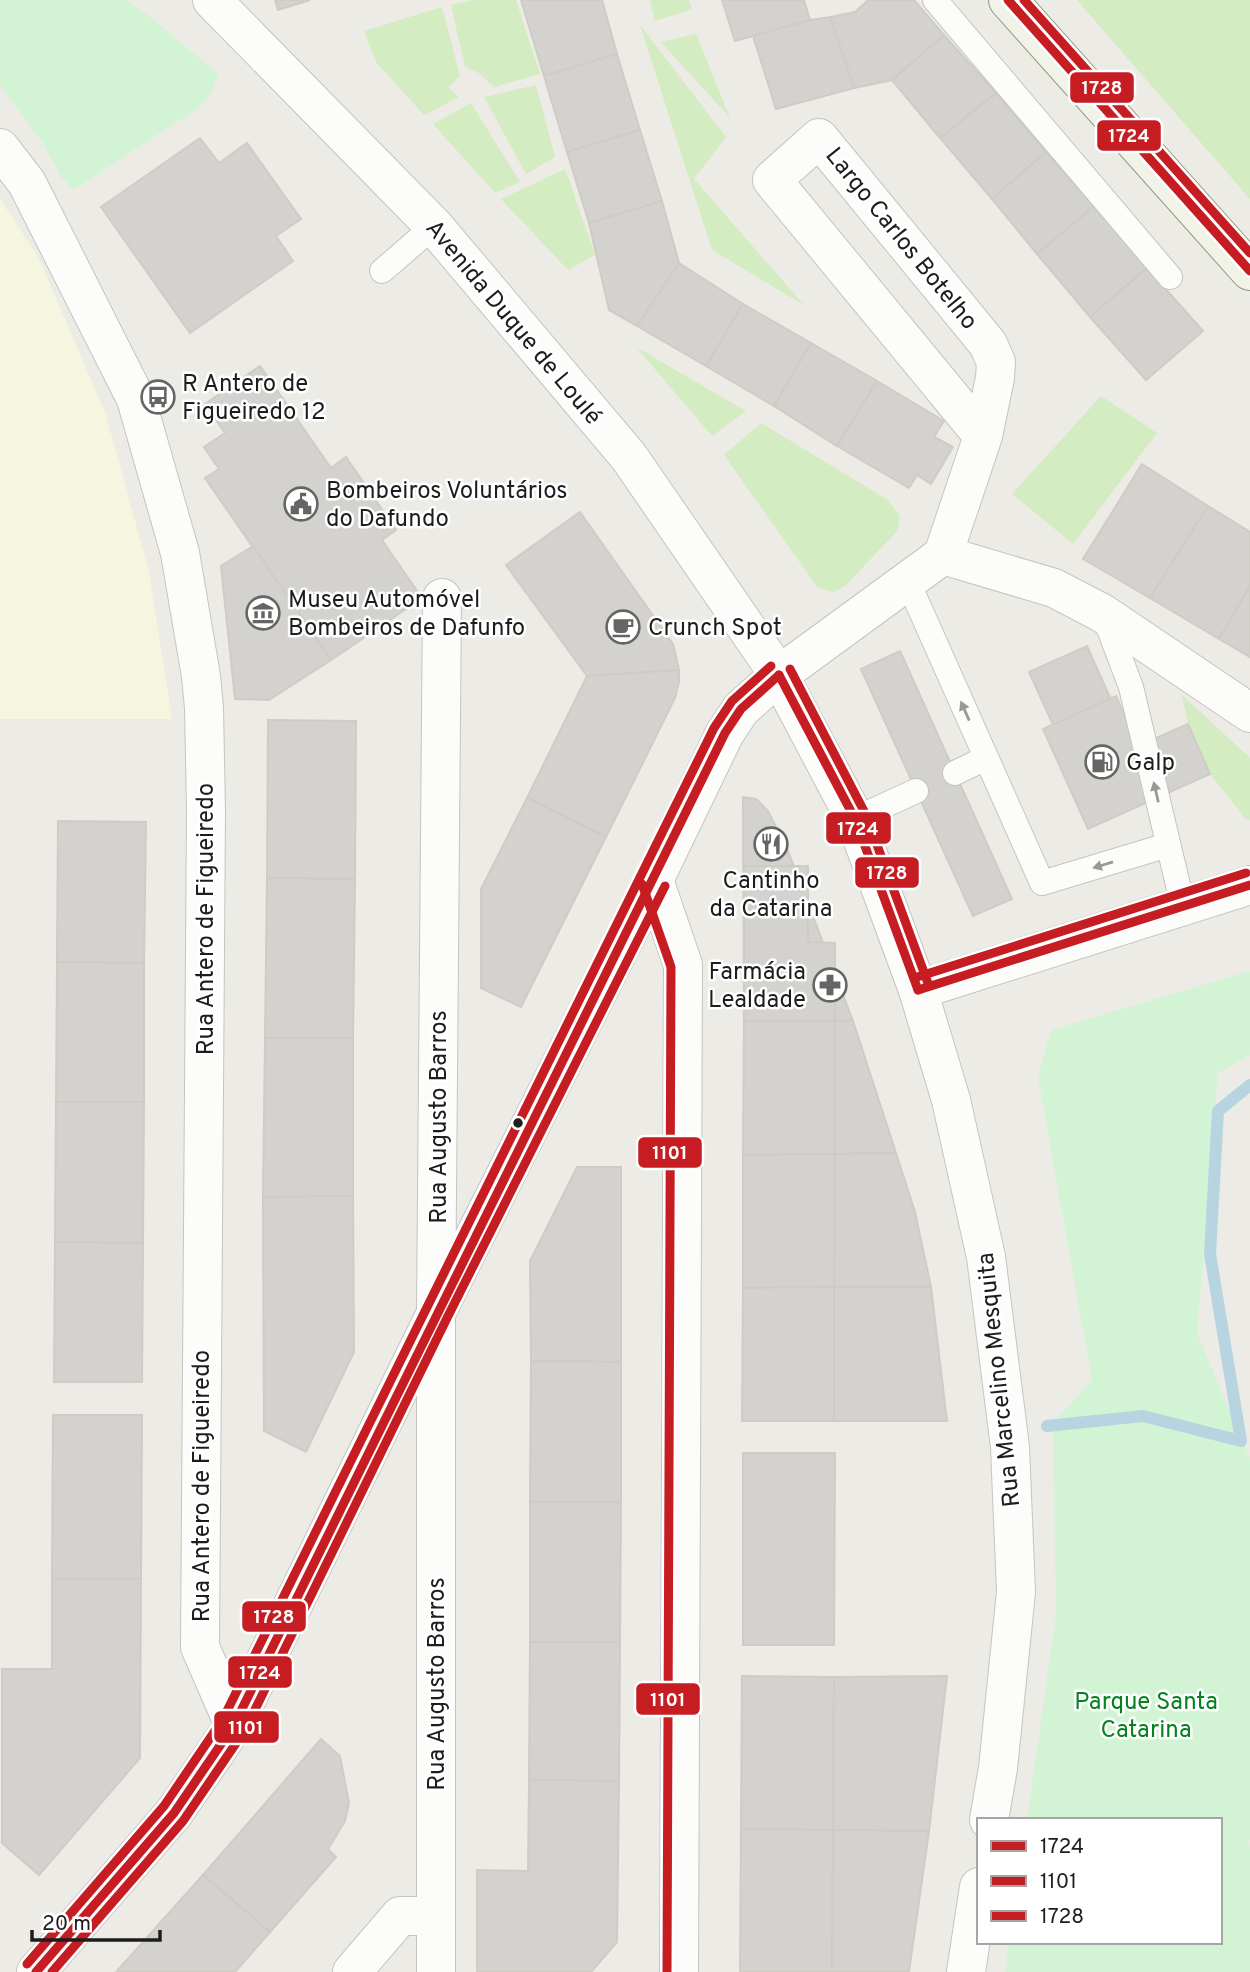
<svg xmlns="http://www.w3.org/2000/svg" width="1250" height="1972" font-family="Overpass,sans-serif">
<rect width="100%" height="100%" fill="#ecebe5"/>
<!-- education -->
<path fill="#f4f6e0" d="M0,199L39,258L106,415L149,572L172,719H0Z"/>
<!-- grass -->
<g fill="#d4ecc1">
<path d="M473,0H516L540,74L494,87L479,73L465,67L451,5Z"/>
<path d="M650,0H689L692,9L655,21Z"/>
<path d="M1077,0H1250V199Z"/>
<path d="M442,7L460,76L448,87L459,97L424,115L376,62L364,31Z"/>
<path d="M640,25L726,137L694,179L804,305L712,250Z"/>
<path d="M696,34L730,118L661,42Z"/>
<path d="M536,85L555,157L526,174L484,97Z"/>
<path d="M471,103L520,182L495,193L433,124Z"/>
<path d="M565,169L595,255L568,270L501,199Z"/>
<path d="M636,347L746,411L712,436Z"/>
<path d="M1101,396L1157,433L1073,544L1012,494Z"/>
<path d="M761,423L888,500L900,516L898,530L845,586L834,592L818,588L724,455Z"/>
<path d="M1182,695L1250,758V820L1246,819L1210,774L1188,724Z"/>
</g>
<!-- park -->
<g fill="#d2f4d5">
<path d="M0,0H127L149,16L218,74L211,93L198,108L74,190L62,178L43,143L0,85Z"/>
<path d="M1250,971V1055L1218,1073L1197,1334L1250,1458V1840L1248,1841L1250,1848V1972H1005L1009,1942H1220V1820H1027L1056,1615L1053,1423L1092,1380L1038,1077L1051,1030Z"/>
</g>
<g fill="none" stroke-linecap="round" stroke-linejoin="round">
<!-- stream -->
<path stroke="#b7d4e1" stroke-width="12" d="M1047,1426L1143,1416L1241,1441L1210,1254L1218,1111L1250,1085"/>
</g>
<!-- building -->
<g fill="#d4d2ce" stroke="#cfccc6" stroke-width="2">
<path d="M275,0H310L278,10Z"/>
<path d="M521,0H602L617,54L544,76Z"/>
<path d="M722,0H804L810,20L735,41Z"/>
<path d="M868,0H914L944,35L892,80L854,88L830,17L855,12Z"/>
<path d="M830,17L854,88L776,109L753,36L810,20Z"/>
<path d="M944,35L996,93L940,138L892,80Z"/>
<path d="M617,54L640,130L567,152L544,76Z"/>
<path d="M996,93L1046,152L992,199L940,138Z"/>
<path d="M640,130L662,201L589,223L567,152Z"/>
<path d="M200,138L219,163L247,143L301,219L276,236L293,261L190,333L101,207Z"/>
<path d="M1046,152L1094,206L1037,254L992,199Z"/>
<path d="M662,201L679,263L637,326L609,310L589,223Z"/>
<path d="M1094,206L1147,268L1090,317L1037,254Z"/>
<path d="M679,263L743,304L706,366L637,326Z"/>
<path d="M1147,268L1203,331L1146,380L1090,317Z"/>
<path d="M743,304L811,343L774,406L706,366Z"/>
<path d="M811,343L877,381L837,446L774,406Z"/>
<path d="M260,366L331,468L346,457L396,530L382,540L422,598L331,660L205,478L219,469L204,447L225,433L205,404Z"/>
<path d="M877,381L944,421L934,437L953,447L931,484L917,475L909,488L837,446Z"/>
<path d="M1142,464L1208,506L1150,598L1083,559Z"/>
<path d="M1208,506L1250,532V586L1219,639L1150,598Z"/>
<path d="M580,512L673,644L679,670L587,676L506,565Z"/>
<path d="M253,546L331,660L269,700L235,699L221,566Z"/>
<path d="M1250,586V657L1219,639Z"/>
<path d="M1087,646L1112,702L1054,727L1029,672Z"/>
<path d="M900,651L1012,899L973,916L861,669Z"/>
<path d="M679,670V682L675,698L606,837L527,798L587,676Z"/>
<path d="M1116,696L1138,746L1188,724L1210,774L1088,829L1043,729Z"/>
<path d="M268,720L356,721L355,879L267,878Z"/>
<path d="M743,797L756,799L768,811L788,851L853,1021H744Z"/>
<path d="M527,798L606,837L521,1007L481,988V889Z"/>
<path d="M58,821L146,822L144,963L57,962Z"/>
<path d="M744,866H808V942L835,943V1021H744Z"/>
<path d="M267,878L355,879L353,1038H265Z"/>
<path d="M57,962L144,963V1102H56Z"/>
<path d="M744,1021H835V1154L743,1155Z"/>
<path d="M835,1021H853L896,1153L835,1154Z"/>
<path d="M265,1038H353V1196L263,1197Z"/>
<path d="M56,1102H144L143,1243L55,1242Z"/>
<path d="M896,1153L915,1212L931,1287H834L835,1154Z"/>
<path d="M835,1154L834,1287L743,1288V1155Z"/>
<path d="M577,1167H621V1362L531,1361L530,1261Z"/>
<path d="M353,1196L354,1352L306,1452L264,1431L263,1197Z"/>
<path d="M55,1242L143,1243L142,1382H54Z"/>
<path d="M834,1287V1421H742L743,1288Z"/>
<path d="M834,1287H931L947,1421H834Z"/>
<path d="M531,1361L621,1362V1502H530Z"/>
<path d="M53,1415H142L141,1579H52Z"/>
<path d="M743,1453H835L834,1645H743Z"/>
<path d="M530,1502H621L620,1642H530Z"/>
<path d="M52,1579H141L140,1758L39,1875L2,1843V1669H52Z"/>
<path d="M530,1642H620L619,1781L529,1780Z"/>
<path d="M742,1676L834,1677L833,1830L741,1829Z"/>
<path d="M947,1676L929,1831L833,1830L834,1677Z"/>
<path d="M321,1739L340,1756L349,1803L345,1821L328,1849L336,1857L270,1932L203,1875Z"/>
<path d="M529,1780L619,1781L617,1942L591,1972H477V1870L528,1871Z"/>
<path d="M741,1829L833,1830L832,1972H740Z"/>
<path d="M833,1830L929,1831L909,1972H832Z"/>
<path d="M203,1875L270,1932L235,1972H116Z"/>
</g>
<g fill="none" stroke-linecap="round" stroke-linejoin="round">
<defs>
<g id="lane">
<path d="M935,0L1170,277"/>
<path d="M382,271L434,226"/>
<path d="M908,582L1042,883L1168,845"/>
<path d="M1103,613L1131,687L1183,906"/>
<path d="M955,773L986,758"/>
<path d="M855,819L916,791"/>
</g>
<g id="street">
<path d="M212,0L434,226L629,457L779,675L855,819L918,990L951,1100L986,1257L1010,1447L1016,1592L998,1768L989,1820"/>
<path d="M0,148L27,183L136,399L180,553L201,676L204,708L206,811L200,1647L234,1725"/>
<path d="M943,555L983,436L772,180L819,138L988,344L996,362L995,378L983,436"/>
<path d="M654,880L683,965L679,1972"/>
<path d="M918,990L1250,885"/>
<path d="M36,1972L174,1813L234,1725L436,1313L654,880L725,733L741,709L779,675L943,555L1054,588L1102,613L1250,713"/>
<path d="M352,1972L400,1916H436"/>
<path d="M436,1972V1313L442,598"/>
<path d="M966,1972L979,1887"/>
</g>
<path id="secondary" d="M1008,0L1250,271"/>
</defs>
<!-- lane casing -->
<use href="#lane" stroke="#c4c4c1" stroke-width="26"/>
<!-- street casing -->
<use href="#street" stroke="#c4c4c1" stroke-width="40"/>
<!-- secondary casing -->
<use href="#secondary" stroke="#92967c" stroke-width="40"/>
<!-- lane -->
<use href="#lane" stroke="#fcfcfb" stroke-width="24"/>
<!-- street -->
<use href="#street" stroke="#fcfcfb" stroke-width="38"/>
<!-- secondary -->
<use href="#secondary" stroke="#f1f3e9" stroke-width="38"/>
<defs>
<g id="bus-1">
<path d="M1008,0L1250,271"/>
<path d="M779,675L855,819L918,990"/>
<path d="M918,990L1250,885"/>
<path d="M36,1972L174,1813L234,1725L725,733L741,709L779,675"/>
</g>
<g id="bus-2">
<path d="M642,884L671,967L667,1972"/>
<path d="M52,1972L183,1821L245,1730L447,1318L665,886"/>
</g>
<g id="bus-3">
<path d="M1024,0L1250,253"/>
<path d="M790,669L866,815L929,986"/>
<path d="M914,978L1246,873"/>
<path d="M27,1964L164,1806L223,1719L714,728L732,701L771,666"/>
</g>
</defs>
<!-- bus-1 casing -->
<use href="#bus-1" stroke="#fff" stroke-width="14"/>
<!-- bus-2 casing -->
<use href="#bus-2" stroke="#fff" stroke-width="14"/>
<!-- bus-3 casing -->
<use href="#bus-3" stroke="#fff" stroke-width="14"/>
<!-- bus-1 -->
<use href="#bus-1" stroke="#c61d23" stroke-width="9"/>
<!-- bus-2 -->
<use href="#bus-2" stroke="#c61d23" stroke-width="9"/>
<!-- bus-3 -->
<use href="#bus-3" stroke="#c61d23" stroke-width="9"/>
</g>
<!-- one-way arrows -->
<defs><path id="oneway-solid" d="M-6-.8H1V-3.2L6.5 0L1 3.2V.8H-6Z" transform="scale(1.75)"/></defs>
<g fill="#989897">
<use href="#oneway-solid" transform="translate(965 711) rotate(-114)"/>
<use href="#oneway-solid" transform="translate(1156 792) rotate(-103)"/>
<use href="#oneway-solid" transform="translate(1103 865) rotate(163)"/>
</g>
<!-- icons -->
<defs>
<symbol id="bus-ring" viewBox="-11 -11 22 22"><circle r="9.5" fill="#fff" stroke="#656563" stroke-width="1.5"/><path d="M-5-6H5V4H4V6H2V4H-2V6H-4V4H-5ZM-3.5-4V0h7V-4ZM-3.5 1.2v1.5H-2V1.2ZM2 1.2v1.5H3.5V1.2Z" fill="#656563"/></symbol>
<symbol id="civic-ring" viewBox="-11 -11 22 22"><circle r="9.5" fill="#fff" stroke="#656563" stroke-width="1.5"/><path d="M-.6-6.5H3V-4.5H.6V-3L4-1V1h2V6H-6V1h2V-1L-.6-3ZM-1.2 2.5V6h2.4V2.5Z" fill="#656563"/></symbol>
<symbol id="museum-ring" viewBox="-11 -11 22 22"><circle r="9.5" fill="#fff" stroke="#656563" stroke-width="1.5"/><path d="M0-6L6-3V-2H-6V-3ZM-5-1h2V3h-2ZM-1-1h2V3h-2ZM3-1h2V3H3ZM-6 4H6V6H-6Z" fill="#656563"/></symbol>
<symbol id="cafe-ring" viewBox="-11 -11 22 22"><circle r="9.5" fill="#fff" stroke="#656563" stroke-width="1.5"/><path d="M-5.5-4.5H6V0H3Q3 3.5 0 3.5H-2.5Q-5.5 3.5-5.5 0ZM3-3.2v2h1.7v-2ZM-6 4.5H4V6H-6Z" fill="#656563"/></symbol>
<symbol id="fuel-ring" viewBox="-11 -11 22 22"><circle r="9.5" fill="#fff" stroke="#656563" stroke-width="1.5"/><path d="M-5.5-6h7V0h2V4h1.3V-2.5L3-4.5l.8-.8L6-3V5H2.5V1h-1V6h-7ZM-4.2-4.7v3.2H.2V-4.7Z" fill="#656563"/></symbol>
<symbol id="restaurant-ring" viewBox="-11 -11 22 22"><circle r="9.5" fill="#fff" stroke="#656563" stroke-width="1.5"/><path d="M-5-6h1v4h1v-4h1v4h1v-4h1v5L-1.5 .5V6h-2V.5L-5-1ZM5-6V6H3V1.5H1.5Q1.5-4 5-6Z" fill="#656563"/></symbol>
<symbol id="pharmacy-ring" viewBox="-11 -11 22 22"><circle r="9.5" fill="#fff" stroke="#656563" stroke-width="1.5"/><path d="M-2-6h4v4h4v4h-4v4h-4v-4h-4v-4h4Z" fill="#656563"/></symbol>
</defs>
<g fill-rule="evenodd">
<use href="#bus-ring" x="139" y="378" width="38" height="38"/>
<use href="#civic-ring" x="282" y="485" width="38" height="38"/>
<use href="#museum-ring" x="244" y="594" width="38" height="38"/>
<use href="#cafe-ring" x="604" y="608" width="38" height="38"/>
<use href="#fuel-ring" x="1083" y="743" width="38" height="38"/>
<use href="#restaurant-ring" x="752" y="825" width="38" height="38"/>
<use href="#pharmacy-ring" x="811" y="966" width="38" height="38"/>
</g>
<!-- markers -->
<circle fill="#1d1d1d" stroke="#fff" stroke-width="2.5" cx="518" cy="1123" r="6"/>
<g text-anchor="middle" stroke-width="5" stroke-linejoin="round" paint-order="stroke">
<!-- street labels -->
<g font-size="24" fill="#1d1d1d" stroke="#fff">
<text transform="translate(902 238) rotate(51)" y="8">Largo Carlos Botelho</text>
<text transform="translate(514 322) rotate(50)" y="8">Avenida Duque de Loulé</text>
<text transform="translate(205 919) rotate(-90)" y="8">Rua Antero de Figueiredo</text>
<text transform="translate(438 1117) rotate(-90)" y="8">Rua Augusto Barros</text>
<text transform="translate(998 1380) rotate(-96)" y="8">Rua Marcelino Mesquita</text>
<text transform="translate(201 1486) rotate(-90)" y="8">Rua Antero de Figueiredo</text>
<text transform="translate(436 1684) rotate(-90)" y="8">Rua Augusto Barros</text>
</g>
<!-- poi labels -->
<g font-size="24" fill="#1d1d1d" stroke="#fff" text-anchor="start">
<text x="182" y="391">R Antero de<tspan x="182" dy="28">Figueiredo 12</tspan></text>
<text x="326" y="498">Bombeiros Voluntários<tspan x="326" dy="28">do Dafundo</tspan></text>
<text x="288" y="607">Museu Automóvel<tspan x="288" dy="28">Bombeiros de Dafunfo</tspan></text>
<text x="648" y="635">Crunch Spot</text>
<text x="1126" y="770">Galp</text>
<text x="771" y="888" text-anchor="middle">Cantinho<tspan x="771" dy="28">da Catarina</tspan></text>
<text x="806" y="979" text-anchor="end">Farmácia<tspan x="806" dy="28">Lealdade</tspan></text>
</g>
<!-- park labels -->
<g font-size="24" fill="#05811d" stroke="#fff">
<text x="1146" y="1709">Parque Santa<tspan x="1146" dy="28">Catarina</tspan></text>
</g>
</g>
<g stroke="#fff" stroke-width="2.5">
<rect x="1069" y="71" width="66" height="33" rx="7" fill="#c61d23"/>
<rect x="1096" y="119" width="66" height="33" rx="7" fill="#c61d23"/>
<rect x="825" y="811" width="67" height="34" rx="7" fill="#c61d23"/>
<rect x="854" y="856" width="66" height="33" rx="7" fill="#c61d23"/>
<rect x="637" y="1136" width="66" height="33" rx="7" fill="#c61d23"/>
<rect x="241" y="1600" width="66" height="33" rx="7" fill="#c61d23"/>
<rect x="227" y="1655" width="66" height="34" rx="7" fill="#c61d23"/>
<rect x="635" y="1682" width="66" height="34" rx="7" fill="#c61d23"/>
<rect x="213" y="1710" width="67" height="34" rx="7" fill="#c61d23"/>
</g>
<g font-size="19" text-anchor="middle" font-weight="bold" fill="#fff">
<text x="1102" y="94">1728</text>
<text x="1129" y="142">1724</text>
<text x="858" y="835">1724</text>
<text x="887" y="879">1728</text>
<text x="670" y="1159">1101</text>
<text x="274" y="1623">1728</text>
<text x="260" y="1679">1724</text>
<text x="668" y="1706">1101</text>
<text x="246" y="1734">1101</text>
</g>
<!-- legend -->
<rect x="977" y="1818" width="245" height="126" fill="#ffffff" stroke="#a5a5a5" stroke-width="2"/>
<rect x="991" y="1841" width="35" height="10" fill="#c61d23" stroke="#a5a5a5" stroke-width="2"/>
<text x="1040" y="1853" font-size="21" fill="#1d1d1d">1724</text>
<rect x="991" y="1876" width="35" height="10" fill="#c61d23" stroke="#a5a5a5" stroke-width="2"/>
<text x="1040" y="1888" font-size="21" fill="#1d1d1d">1101</text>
<rect x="991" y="1911" width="35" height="10" fill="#c61d23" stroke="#a5a5a5" stroke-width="2"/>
<text x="1040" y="1923" font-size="21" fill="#1d1d1d">1728</text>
<!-- scale -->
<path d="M32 1930v10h128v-10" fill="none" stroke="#1d1d1d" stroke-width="3.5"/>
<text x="42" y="1930" font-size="21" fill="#1d1d1d" stroke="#ffffff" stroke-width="5" paint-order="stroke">20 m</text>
</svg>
